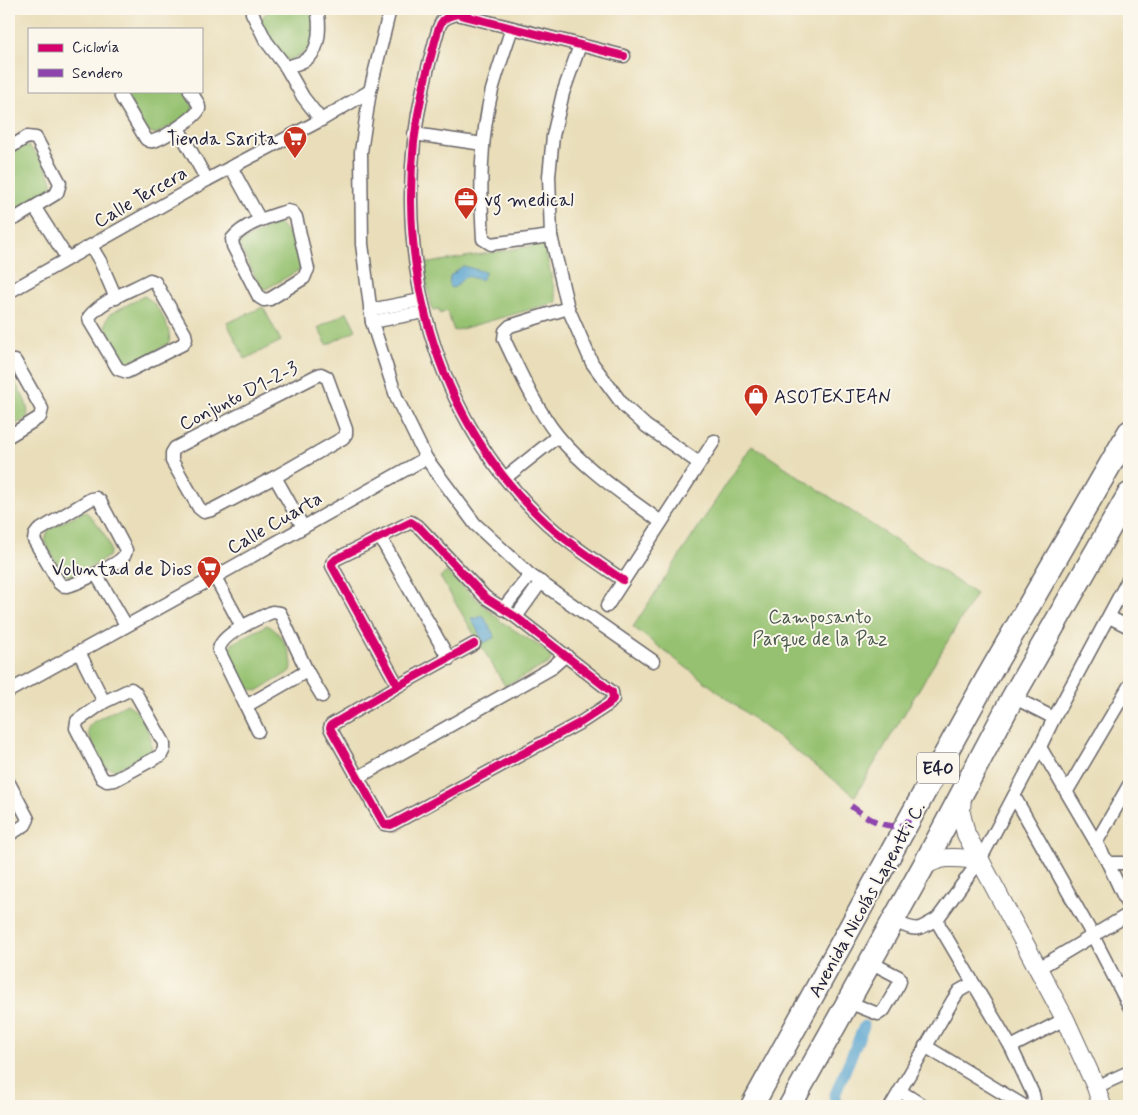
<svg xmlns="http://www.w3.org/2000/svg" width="1138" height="1115" font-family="Mynerve,sans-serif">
<rect width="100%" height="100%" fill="#fbf7ec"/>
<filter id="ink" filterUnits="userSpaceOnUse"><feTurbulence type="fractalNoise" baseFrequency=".02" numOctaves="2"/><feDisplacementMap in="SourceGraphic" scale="10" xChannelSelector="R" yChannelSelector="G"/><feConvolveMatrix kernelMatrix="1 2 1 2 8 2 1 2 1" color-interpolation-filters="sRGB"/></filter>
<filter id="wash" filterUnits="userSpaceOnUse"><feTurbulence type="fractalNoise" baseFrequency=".0096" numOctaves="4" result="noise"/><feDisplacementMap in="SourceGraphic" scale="20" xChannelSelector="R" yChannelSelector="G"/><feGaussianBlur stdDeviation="1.12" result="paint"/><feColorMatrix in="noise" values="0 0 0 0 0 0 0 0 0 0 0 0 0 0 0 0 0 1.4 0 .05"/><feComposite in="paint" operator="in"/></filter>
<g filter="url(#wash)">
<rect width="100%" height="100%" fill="#e9deb9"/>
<!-- green -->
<g fill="#95c16f" stroke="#5c7255">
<path d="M271,9H315C321,19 329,28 325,40L290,60L285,59L261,23L263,16Z"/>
<path d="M129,91H186L193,108L191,114L156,134L144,130L128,97Z"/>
<path d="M26,145C35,149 52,173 52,184C52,186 51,189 50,191L15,211L9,210V154Z"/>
<path d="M277,223C289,228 305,256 301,269L266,289L261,288L239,245L242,241Z"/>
<path d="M544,244L557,302L454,331L447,311L440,314L439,309L432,310L423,264Z"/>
<path d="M144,296C157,302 173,330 169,343L134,363L121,359L105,326L107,319L110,314Z"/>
<path d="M263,307L281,341L245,359L227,323Z"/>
<path d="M347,312L356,330L327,345L318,328Z"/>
<path d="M9,375L12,377C18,389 31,404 27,418L9,428Z"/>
<path d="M752,445L976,594L855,796L633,627Z"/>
<path d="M84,511C93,515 110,540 110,550C111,553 109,555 108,557L74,577L61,573L45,541L47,533L50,529Z"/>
<path d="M447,572L502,622L550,653L552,657L549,663L505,686L440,577Z"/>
<path d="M267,625C280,630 296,658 291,671L257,691L244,687L228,654L230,647L233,643Z"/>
<path d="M127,704C139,709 155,737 151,750L116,770L103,766L88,733L89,726L93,722Z"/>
</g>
<!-- water -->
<g fill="#54a2cd" stroke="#3b6284">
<path d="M463,266L485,272V274L481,280L466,276L455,287L451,288L449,286L450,276Z"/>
<path d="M483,615L495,637L484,643L471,618L474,617L475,619Z"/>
</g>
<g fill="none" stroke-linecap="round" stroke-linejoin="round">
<!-- canal -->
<path stroke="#54a2cd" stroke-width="11" d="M840,1106L834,1097L864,1026"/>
</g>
</g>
<g filter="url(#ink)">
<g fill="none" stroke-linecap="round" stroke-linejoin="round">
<defs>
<g id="street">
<path d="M253,9L252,13L266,41L286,67L303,97L321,120"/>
<path d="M390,9L370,91L361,152L362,244L372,322L397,399L426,458L475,524L530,575L653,661"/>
<path d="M512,28C505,49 498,69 492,90C480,139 480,189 483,239L491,244L551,236"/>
<path d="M580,45L563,93L553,136L549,176L551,236L568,308L592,363L623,405L646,426L699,463"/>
<path d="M286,67C293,65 303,63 308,58C321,48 320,23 317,9"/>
<path d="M120,91L121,97L146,139C149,141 149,142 153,141C162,139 197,117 199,109C200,104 193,96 190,91"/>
<path d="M178,128L207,180"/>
<path d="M414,134L483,144"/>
<path d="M9,148L27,137L36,138L60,183L57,193L16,218L9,219"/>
<path d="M231,167L260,220"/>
<path d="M35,208L67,258"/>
<path d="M287,211L292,212L296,217L308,269L306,273L304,278L270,299L264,300L259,297L233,246L232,239C245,223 269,217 287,211Z"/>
<path d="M91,246L100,261L116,298"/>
<path d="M150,280L155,282L185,334L186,339L183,344L127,372L118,369L90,322L89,317C102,300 132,290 150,280Z"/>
<path d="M9,292L207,180L321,120L370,91"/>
<path d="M568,308L510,326L505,331L504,339C520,372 535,407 558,436C587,471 626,496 661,522"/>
<path d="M370,310L421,300"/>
<path d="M372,322L424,312"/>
<path d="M9,361H15L42,409L40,417L9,436"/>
<path d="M321,374L327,377L346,429V434L343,438L275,477L212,510L204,512L199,508L172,461V453L175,448L316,376Z"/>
<path d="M275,477L303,527"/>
<path d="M505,478L558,436"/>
<path d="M96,498L100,501L126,550C125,554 126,554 123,557C118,564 75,585 67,586C62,586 63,586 59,583L34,540L35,535L38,531L91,499Z"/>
<path d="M380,537L449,659"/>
<path d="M96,574L126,625"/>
<path d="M215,577L242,627"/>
<path d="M623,580C594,560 564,541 539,516C427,407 389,239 423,89C426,73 431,57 435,41C437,35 438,28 441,23C444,17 451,16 457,14L624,56"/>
<path d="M607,606L714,441"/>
<path d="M503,609L530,575"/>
<path d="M272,612L280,613L307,671L246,706L219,651C218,635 259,618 272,612Z"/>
<path d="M516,617L541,582"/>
<path d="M1109,617L1129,627"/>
<path d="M79,652L104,702"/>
<path d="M307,671L322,696"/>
<path d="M398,686L332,566V563L336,559L411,522L420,528L485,597L516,617L612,692L613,699L609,704L583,721L391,825L384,824L330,728L331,725L398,686L474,644"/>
<path d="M131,689L135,692L164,743V749L161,755L115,780L107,781L102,778L76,728L77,721L104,702Z"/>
<path d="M9,691L215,577L426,458"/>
<path d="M1013,697L1054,718"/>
<path d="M246,706L258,731"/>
<path d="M1040,747L1108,863L1129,908"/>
<path d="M359,777L550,669L566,655"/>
<path d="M9,783L28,819L25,825L9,835"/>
<path d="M1067,791L1129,686"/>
<path d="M1014,796L1093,936L1129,1006"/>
<path d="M1096,843L1129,785"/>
<path d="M1108,863H1129"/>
<path d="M893,921C918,931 915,932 938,918"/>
<path d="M1039,968L1129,914"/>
<path d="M848,1002L878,1014L884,1010L899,984L900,981L899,977L870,962"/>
<path d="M925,1046L1024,1106"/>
<path d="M1011,1047L1065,1019"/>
<path d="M1096,1087L1129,1072"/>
<path d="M900,1091L924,1106"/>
<path d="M891,1106L953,1000L959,991L973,983"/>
<path d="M1032,1106L1034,1099L1033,1094L1011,1047L939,925L938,918L980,860L1040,747L1054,718L1129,578"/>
</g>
<g id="secondary">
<path d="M962,794L961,813L966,834L1065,1019L1096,1087L1102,1106"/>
<path d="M923,867C943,854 957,858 980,860"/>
</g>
<g id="highway">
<path d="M752,1106L986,680L1129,432"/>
<path d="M790,1106L923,867L1013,697L1129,494"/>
</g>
</defs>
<!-- street casing -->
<use href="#street" stroke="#686467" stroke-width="15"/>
<!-- secondary casing -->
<use href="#secondary" stroke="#686467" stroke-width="20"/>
<!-- highway casing -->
<use href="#highway" stroke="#686467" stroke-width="25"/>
<!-- street -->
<use href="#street" stroke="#fff" stroke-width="12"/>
<!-- secondary -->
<use href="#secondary" stroke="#fff" stroke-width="18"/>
<!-- highway -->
<use href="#highway" stroke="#fff" stroke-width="22"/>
<!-- quiet -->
<path stroke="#8e44ad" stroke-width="6" stroke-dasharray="12 6" stroke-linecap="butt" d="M851,806C867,818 885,830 905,825L912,815"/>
<defs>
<g id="cycleway">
<path d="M623,580C594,560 564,541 539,516C427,407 389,239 423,89C426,73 431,57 435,41C437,35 438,28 441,23C444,17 451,16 457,14L624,56"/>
<path d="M398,686L332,566V563L336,559L411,522L420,528L485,597L516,617L612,692L613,699L609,704L583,721L391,825L384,824L330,728L331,725L398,686L474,644"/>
</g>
</defs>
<!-- cycleway casing -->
<use href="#cycleway" stroke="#fbf7ec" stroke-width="11"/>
<!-- cycleway -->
<use href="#cycleway" stroke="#d6006c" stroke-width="8"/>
</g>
</g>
<!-- icons -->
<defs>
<symbol id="supermarket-pin" viewBox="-11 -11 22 30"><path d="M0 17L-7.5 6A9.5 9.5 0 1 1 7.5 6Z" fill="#c8321e" stroke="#fbf7ec"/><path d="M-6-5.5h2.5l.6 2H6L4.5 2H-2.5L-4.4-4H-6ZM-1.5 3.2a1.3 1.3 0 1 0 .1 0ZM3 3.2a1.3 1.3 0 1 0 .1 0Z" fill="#fff"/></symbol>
<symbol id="office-pin" viewBox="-11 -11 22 30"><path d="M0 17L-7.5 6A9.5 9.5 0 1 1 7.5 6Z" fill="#c8321e" stroke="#fbf7ec"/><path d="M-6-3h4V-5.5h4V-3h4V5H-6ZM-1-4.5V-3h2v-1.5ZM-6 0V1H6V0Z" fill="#fff"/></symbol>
<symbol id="shop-pin" viewBox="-11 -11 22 30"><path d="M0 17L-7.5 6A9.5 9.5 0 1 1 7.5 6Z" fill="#c8321e" stroke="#fbf7ec"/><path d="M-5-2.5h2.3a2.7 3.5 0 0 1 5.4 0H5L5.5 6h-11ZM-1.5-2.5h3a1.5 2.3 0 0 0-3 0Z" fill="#fff"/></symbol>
</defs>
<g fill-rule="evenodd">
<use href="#supermarket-pin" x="281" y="124" width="28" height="38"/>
<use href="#office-pin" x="452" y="185" width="28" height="38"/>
<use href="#shop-pin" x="742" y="382" width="28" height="38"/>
<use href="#supermarket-pin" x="195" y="554" width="28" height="38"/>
</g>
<g text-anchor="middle" stroke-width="4" stroke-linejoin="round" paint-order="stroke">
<!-- shield labels -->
<rect fill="#fbf7ec" stroke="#636270" stroke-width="1" x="917" y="752.5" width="42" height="31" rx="4"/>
<g font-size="18" font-weight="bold" fill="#22223b">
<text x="938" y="774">E40</text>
</g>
<!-- poi labels -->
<g font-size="19" fill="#22223b" stroke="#fbf7ec" text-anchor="end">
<text x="278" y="145">Tienda Sarita</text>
<text x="484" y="206" text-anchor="start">vg medical</text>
<text x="774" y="403" text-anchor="start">ASOTEXJEAN</text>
<text x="192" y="575">Voluntad de Dios</text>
</g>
<!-- street labels -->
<g font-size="19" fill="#22223b" stroke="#fbf7ec">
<text transform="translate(140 196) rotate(-30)" y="7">Calle Tercera</text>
<text transform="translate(238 395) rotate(-27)" y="7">Conjunto D1-2-3</text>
<text transform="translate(274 522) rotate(-30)" y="7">Calle Cuarta</text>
<text transform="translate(866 899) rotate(-61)" y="7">Avenida Nicolás Lapentti C.</text>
</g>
<!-- park labels -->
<g font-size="19" fill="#4a5a4d" stroke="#fbf7ec">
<text x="820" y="623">Camposanto<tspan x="820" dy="22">Parque de la Paz</tspan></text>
</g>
</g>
<!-- margin -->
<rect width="1138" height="1115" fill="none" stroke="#fbf7ec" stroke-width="30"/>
<!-- legend -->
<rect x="28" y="28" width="175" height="65" fill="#fbf7ec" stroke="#a4a2a5"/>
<rect x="38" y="44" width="25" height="8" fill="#d6006c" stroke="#a4a2a5"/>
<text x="72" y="52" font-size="15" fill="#22223b">Ciclovía</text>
<rect x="38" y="69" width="25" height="8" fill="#8e44ad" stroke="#a4a2a5"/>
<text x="72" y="78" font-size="15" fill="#22223b">Sendero</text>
</svg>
